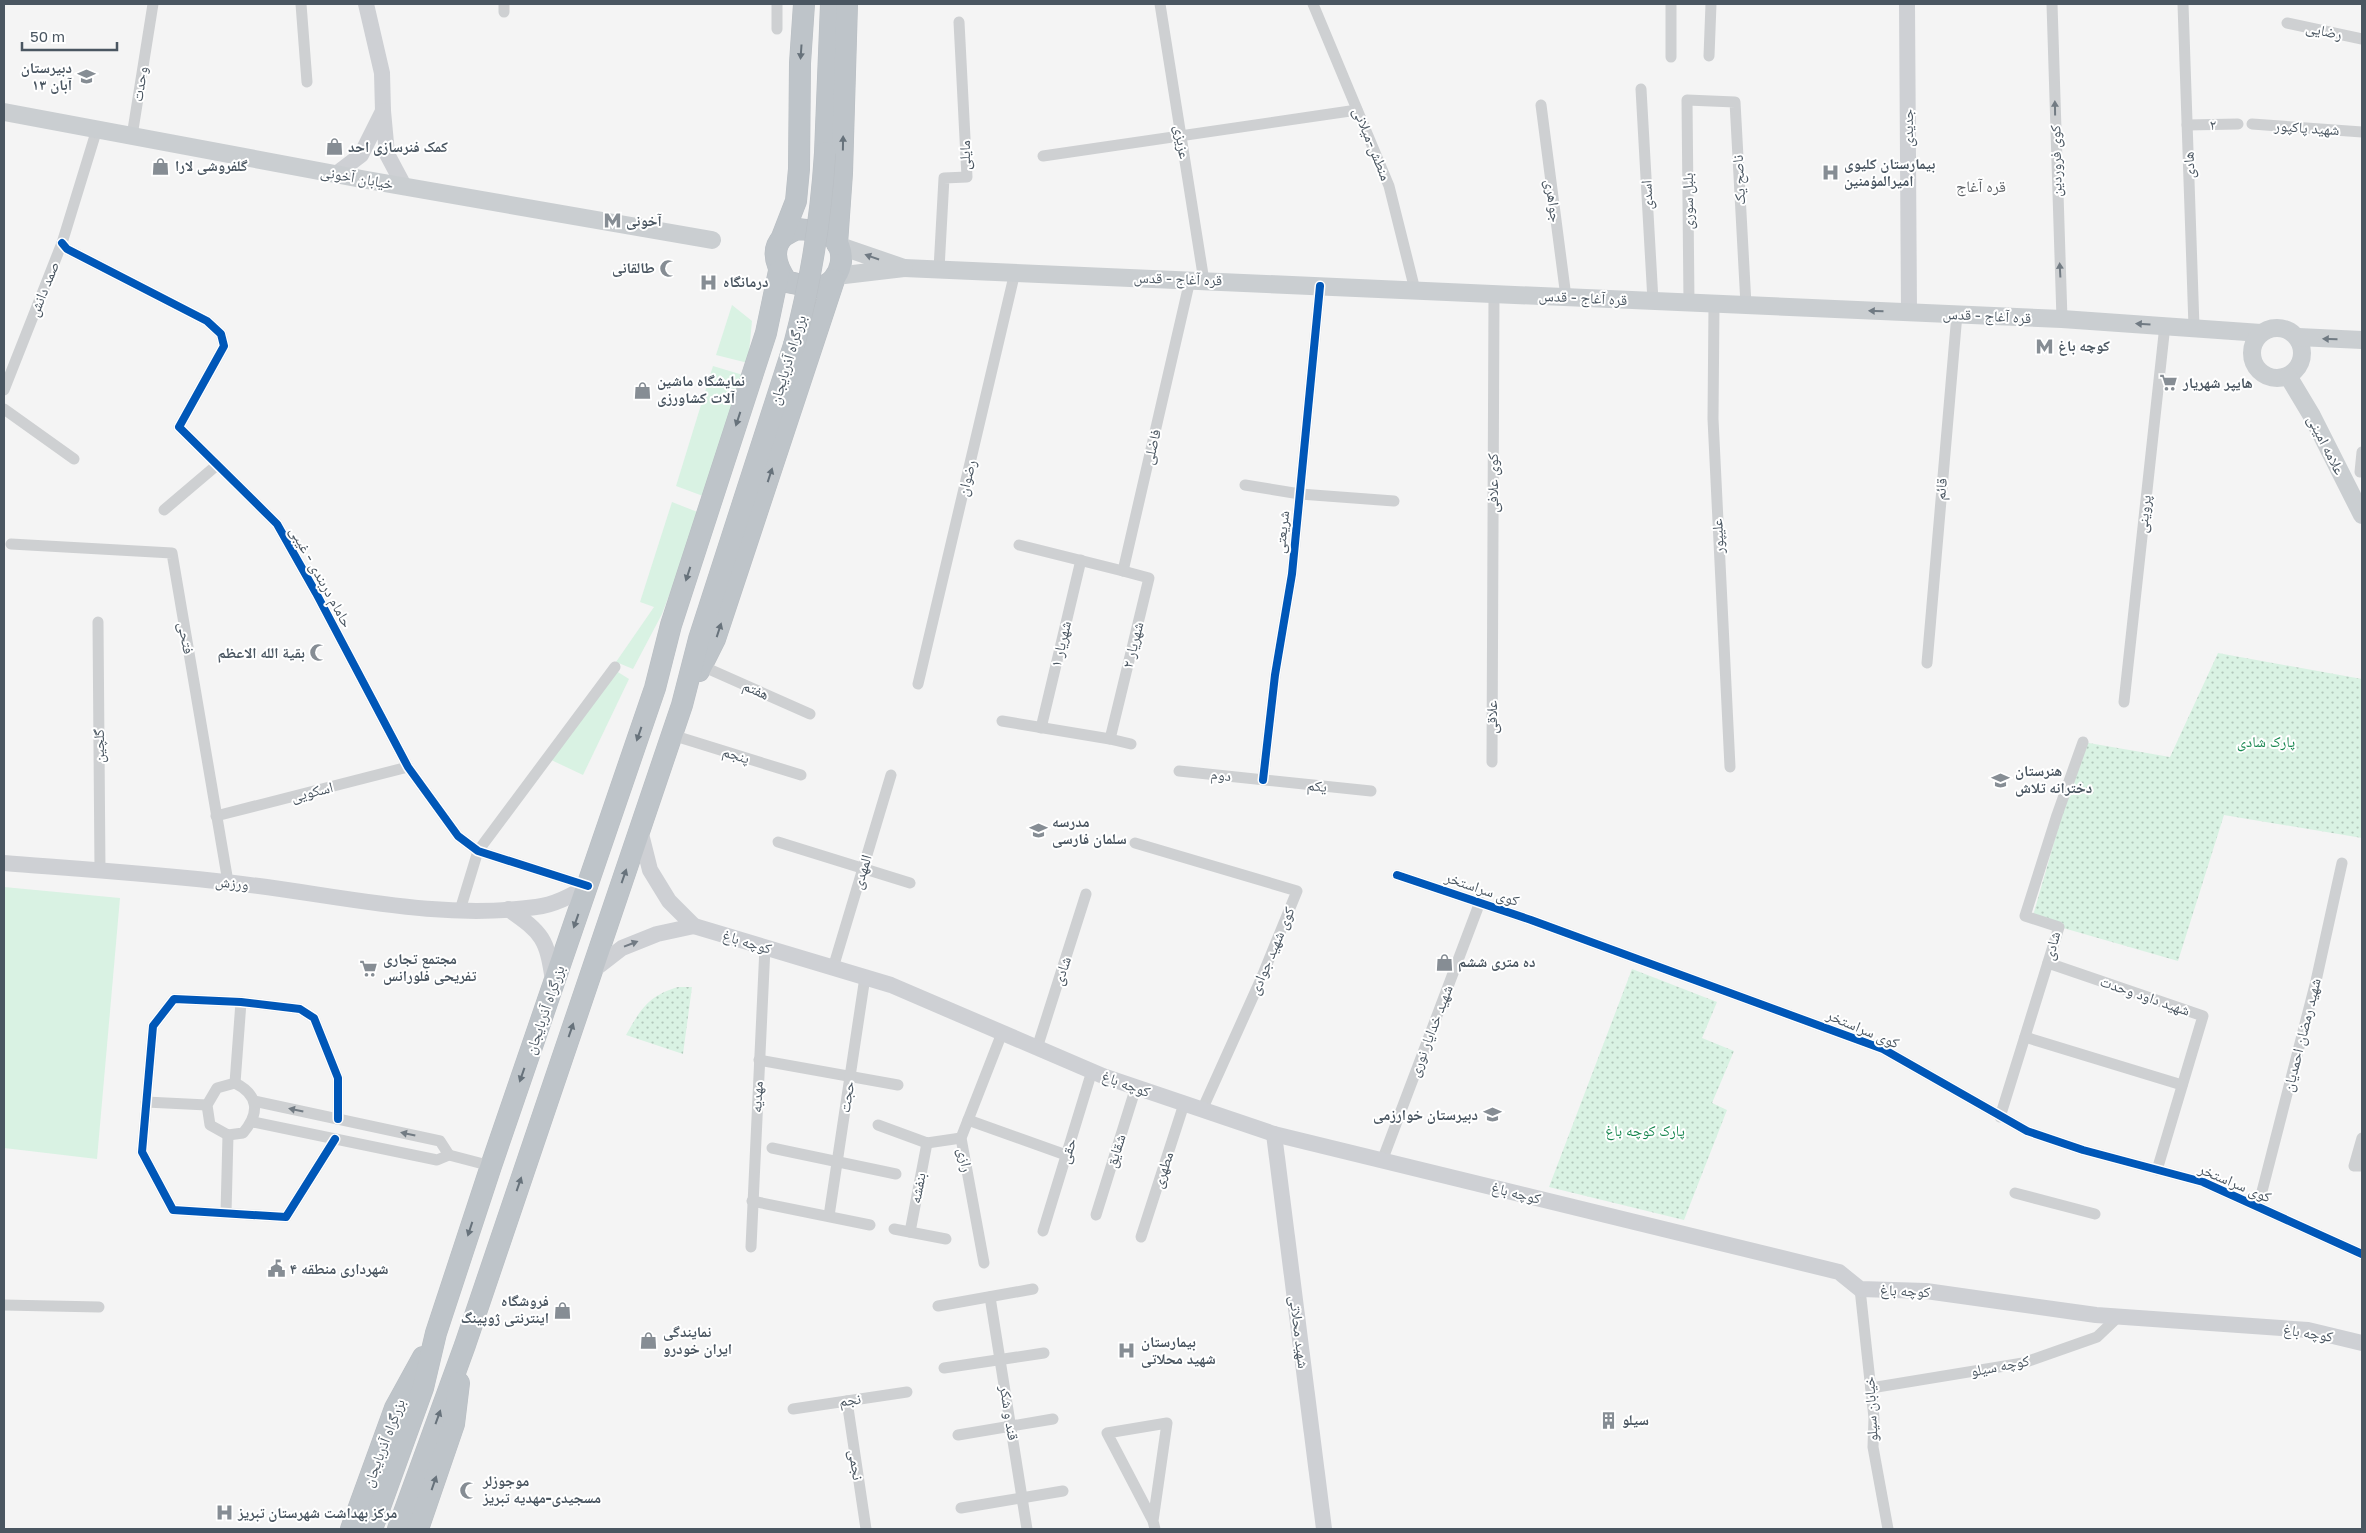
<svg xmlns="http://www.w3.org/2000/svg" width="2366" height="1533" font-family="'Golos Text','Noto Naskh Arabic',sans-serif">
<defs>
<pattern id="park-dots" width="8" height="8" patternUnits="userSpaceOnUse" patternTransform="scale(1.25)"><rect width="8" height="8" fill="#d9f2e3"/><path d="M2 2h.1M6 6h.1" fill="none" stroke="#b2c7bb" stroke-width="1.8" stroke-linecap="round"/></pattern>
</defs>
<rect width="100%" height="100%" fill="#f4f4f4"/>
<!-- grass -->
<g fill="#d9f2e3">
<path d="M732,305L752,321L748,363L716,355Z"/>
<path d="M713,366L743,375L703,496L676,486Z"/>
<path d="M672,502L700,513L662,614L633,669L616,662L654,607L640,602Z"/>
<path d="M613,669L629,679L583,775L547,758Z"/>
<path d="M4,887L120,898L97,1159L4,1148Z"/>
</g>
<!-- park -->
<g fill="url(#park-dots)">
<path d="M2218,653L2362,679V838L2224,815L2178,961L2032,919L2083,742L2170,757Z"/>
<path d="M1632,969L1717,1002L1702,1038L1734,1051L1712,1103L1727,1110L1684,1220L1549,1187Z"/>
<path d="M678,987H692L683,1054L626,1035C641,1009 648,996 678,987Z"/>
</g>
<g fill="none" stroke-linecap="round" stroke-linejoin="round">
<defs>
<g id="highway">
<path d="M825,153L831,4"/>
<path d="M797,229C806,230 820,230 828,234C850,246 843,284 818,287C809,288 796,283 787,282C778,269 769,251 783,237C786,234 793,231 797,229Z"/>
<path d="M782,237L796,201L799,169L800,63L804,4"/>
<path d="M837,244L842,173L847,4"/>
<path d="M699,671L715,639L834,280"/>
<path d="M351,1529L395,1408L423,1357"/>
<path d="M372,1529L423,1388L436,1333L491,1166L655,688L671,625L766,333L779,271"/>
<path d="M398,1529L465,1345L682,705L699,639L794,345"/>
<path d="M418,1529L454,1424L459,1383"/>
</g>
</defs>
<!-- highway casing -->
<use href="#highway" stroke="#b9bec3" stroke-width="22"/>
<!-- street -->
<g stroke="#ced0d2" stroke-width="11">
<path d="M301,4L307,82"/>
<path d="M1160,4L1204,281"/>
<path d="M1313,4L1389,186L1415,290"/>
<path d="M1671,4V57"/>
<path d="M2052,4L2062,319"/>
<path d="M2183,4L2194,327"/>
<path d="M504,12V4"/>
<path d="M2287,23L2362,39"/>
<path d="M777,29V4"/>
<path d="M1709,56L1711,4"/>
<path d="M1641,89L1653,301"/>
<path d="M1541,105L1566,297"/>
<path d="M2252,124L2362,132"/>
<path d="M2187,125L2238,124"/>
<path d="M132,136L153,4"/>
<path d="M1043,156L1357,110"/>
<path d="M62,243L67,249L207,321L221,334L224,346L179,427L277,524L316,593L408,767L458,836L478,851L588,886"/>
<path d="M939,269L944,178L967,177L959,22"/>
<path d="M1689,303L1687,100L1735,102L1746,305"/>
<path d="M1714,304L1713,419L1730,767"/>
<path d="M4,390L62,243L97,129"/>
<path d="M4,409L74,459"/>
<path d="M2360,472L2362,452"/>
<path d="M1245,485L1300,494L1394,501"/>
<path d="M164,510L217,465"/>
<path d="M11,544L172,553L228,882"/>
<path d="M1019,545L1123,571L1190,280"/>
<path d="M98,622L100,871"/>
<path d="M1927,663L1957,314"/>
<path d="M702,666L810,714"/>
<path d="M918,684L1015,272"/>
<path d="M2124,702L2165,325"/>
<path d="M1002,721L1110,739L1131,744"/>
<path d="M1041,728L1081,560"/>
<path d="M672,735L801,775"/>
<path d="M1110,739L1149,578L1123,571"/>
<path d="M1492,762L1494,293"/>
<path d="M1179,771L1371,791"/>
<path d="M1263,780L1275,675L1292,574L1320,286"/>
<path d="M216,816L408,767"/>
<path d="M778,842L910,883"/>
<path d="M1135,843L1297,891L1261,979L1202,1110"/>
<path d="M1397,875L1531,920L1883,1049L2027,1131L2083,1150L2203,1182L2362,1254"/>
<path d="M460,910L478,851L615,667"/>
<path d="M2048,963L2203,1016L2157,1170"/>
<path d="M833,968L891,775"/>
<path d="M2025,1037L2182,1085"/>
<path d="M1037,1048L1086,894"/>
<path d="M759,1060L898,1085"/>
<path d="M235,1083C259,1095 260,1113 243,1133L228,1135L210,1125L207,1105L217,1088Z"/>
<path d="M235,1083L241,1002"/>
<path d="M254,1101L440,1141L449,1155"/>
<path d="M146,1102L207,1105"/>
<path d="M2000,1117L2059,927L2025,916L2057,815L2083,742"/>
<path d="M968,1120L1066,1155"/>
<path d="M253,1122L437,1160L449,1155L491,1166"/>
<path d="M878,1125L927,1143L961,1138"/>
<path d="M2362,1138L2354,1166H2362"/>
<path d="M335,1139L286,1217L173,1210L142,1152L153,1026L174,999L241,1002L300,1009L314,1018L338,1078V1119"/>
<path d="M772,1148L896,1174"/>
<path d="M1382,1161L1480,902"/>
<path d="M2015,1193L2095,1214"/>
<path d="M752,1201L870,1225"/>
<path d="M2258,1207L2316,981L2342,863"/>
<path d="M226,1213L228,1135"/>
<path d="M1096,1215L1136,1087"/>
<path d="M829,1216L865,977"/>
<path d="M894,1229L946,1239"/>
<path d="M1043,1231L1092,1071"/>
<path d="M910,1232L927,1143"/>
<path d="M1141,1237L1184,1104"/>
<path d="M751,1247L765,947"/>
<path d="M984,1263L961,1138L1002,1033"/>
<path d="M1860,1289L1874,1418L1873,1447L1888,1529"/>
<path d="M990,1297L1027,1529"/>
<path d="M4,1305L99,1307"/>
<path d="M938,1306L1033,1289"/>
<path d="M944,1368L1044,1353"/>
<path d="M1871,1388L2023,1363L2097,1337L2118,1317"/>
<path d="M847,1401L866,1529"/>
<path d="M793,1409L907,1392"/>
<path d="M958,1435L1053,1419"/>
<path d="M961,1508L1063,1491"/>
<path d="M1153,1521L1107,1433L1167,1423L1153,1521L1155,1529"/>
</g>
<!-- secondary -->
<g stroke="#ced0d4" stroke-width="16">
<path d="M366,4L382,73L383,111"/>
<path d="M1907,4L1909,312"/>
<path d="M336,174L361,155L383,111L387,154L404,186"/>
<path d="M4,863C81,869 158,874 234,883C334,894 436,921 536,907C555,905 572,895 588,886"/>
<path d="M508,909C543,933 547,939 553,981"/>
<path d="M694,926L891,985L1103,1076L1274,1134L1839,1272L1860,1289L1926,1291L2096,1315L2308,1330L2362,1343"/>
<path d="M591,972L622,948L657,934L694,926L669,901L650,870L640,830"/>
<path d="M1274,1134L1324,1529"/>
</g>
<!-- primary -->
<g stroke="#caced1" stroke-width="18">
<path d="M4,112L367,180L712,240"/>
<path d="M904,268L2062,319L2261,333"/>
<path d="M836,276L904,268L840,246"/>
<circle cx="2277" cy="353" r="25"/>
<path d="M2298,337L2362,340"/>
<path d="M2288,376L2312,416L2362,515"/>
</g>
<!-- highway -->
<use href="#highway" stroke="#bec4c9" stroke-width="21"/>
<defs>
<path id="highway-bridge" d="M794,345C811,281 821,218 825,153"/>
</defs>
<!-- highway-bridge casing -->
<use href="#highway-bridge" stroke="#b9bec3" stroke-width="22" stroke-linecap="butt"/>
<!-- highway-bridge -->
<use href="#highway-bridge" stroke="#bec4c9" stroke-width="21"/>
<defs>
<g id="cycleway">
<path d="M62,243L67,249L207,321L221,334L224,346L179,427L277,524L316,593L408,767L458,836L478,851L588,886"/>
<path d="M1263,780L1275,675L1292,574L1320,286"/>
<path d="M1397,875L1531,920L1883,1049L2027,1131L2083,1150L2203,1182L2362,1254"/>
<path d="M335,1139L286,1217L173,1210L142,1152L153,1026L174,999L241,1002L300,1009L314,1018L338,1078V1119"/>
</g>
</defs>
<!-- cycleway casing -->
<use href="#cycleway" stroke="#fff" stroke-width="11"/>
<!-- cycleway -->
<use href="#cycleway" stroke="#0057b8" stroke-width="8"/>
</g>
<!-- one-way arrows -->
<defs><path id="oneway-solid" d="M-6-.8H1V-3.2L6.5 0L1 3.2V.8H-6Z" transform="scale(1.25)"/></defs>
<g fill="#67727b">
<use href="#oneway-solid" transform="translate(801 52) rotate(94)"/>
<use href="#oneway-solid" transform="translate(843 143) rotate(-89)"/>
<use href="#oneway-solid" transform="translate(738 419) rotate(108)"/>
<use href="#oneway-solid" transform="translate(770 475) rotate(-72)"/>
<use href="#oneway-solid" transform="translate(688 574) rotate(108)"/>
<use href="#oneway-solid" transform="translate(719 630) rotate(-72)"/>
<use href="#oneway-solid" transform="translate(639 734) rotate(109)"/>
<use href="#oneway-solid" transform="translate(624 876) rotate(-71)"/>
<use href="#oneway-solid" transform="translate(576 921) rotate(109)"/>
<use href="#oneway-solid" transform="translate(571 1030) rotate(-71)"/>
<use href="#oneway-solid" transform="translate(522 1075) rotate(109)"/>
<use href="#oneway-solid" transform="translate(519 1184) rotate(-71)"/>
<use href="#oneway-solid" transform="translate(470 1229) rotate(108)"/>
<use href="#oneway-solid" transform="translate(438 1417) rotate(-70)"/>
<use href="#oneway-solid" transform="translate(434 1483) rotate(-71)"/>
</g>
<g fill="#727b83">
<use href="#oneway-solid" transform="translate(2055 108) rotate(-91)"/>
<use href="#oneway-solid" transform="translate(2060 270) rotate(-93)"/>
<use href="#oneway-solid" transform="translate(296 1110) rotate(-168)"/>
<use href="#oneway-solid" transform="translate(408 1134) rotate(-168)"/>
</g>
<g fill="#707a83">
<use href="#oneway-solid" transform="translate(872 257) rotate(-161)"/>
<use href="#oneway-solid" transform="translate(1876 311) rotate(-178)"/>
<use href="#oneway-solid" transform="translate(2143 324) rotate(-176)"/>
<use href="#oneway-solid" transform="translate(2330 339) rotate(-178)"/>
</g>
<use fill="#727b84" href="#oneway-solid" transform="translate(631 944) rotate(-21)"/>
<!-- icons -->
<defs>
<symbol id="school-bare" viewBox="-9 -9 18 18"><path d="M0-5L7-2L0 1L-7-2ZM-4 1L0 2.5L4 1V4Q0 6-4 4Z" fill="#868d94" stroke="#fff" stroke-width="2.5" paint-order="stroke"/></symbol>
<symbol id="shop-bare" viewBox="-9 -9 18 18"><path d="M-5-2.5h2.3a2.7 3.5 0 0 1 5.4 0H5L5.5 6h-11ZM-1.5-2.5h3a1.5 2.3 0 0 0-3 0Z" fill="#868d94" stroke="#fff" stroke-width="2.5" paint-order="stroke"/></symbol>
<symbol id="hospital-bare" viewBox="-9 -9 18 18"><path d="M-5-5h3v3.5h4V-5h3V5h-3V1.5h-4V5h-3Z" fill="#868d94" stroke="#fff" stroke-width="2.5" paint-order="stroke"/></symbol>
<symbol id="metro-bare" viewBox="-9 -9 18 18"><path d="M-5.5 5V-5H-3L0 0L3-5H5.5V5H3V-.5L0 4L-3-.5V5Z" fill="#868d94" stroke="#fff" stroke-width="2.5" paint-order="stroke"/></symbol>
<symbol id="mosque-bare" viewBox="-9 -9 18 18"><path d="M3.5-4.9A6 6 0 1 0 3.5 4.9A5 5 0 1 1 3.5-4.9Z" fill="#868d94" stroke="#fff" stroke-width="2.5" paint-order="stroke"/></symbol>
<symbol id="supermarket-bare" viewBox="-9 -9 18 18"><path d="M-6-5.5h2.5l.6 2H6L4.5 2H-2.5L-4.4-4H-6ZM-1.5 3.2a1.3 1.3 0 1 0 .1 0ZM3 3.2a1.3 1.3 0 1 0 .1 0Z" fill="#868d94" stroke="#fff" stroke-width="2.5" paint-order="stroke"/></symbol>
<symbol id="civic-bare" viewBox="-9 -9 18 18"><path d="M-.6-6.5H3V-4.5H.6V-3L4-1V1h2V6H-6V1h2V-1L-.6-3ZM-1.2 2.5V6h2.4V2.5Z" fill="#868d94" stroke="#fff" stroke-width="2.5" paint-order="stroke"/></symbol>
<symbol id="building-bare" viewBox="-9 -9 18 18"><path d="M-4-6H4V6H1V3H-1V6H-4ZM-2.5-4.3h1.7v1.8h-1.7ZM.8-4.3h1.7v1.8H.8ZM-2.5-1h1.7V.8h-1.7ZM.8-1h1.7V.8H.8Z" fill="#868d94" stroke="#fff" stroke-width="2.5" paint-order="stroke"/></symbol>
</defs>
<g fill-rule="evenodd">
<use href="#school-bare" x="74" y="64" width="25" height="25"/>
<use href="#shop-bare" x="322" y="134" width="25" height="25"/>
<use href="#shop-bare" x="148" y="154" width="25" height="25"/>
<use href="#hospital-bare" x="1818" y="160" width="25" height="25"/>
<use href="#metro-bare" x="600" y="208" width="25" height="25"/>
<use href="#mosque-bare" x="656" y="256" width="25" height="25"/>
<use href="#hospital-bare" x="696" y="270" width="25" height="25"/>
<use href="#metro-bare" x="2032" y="334" width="25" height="25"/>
<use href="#supermarket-bare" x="2156" y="370" width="25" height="25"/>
<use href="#shop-bare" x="630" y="378" width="25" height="25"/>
<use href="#mosque-bare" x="306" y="640" width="25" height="25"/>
<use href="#school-bare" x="1988" y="768" width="25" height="25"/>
<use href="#school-bare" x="1026" y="818" width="25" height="25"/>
<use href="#shop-bare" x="1432" y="950" width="25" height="25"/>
<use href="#supermarket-bare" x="356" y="956" width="25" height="25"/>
<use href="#school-bare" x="1480" y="1102" width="25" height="25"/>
<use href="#civic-bare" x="264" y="1256" width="25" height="25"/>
<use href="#shop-bare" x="550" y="1298" width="25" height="25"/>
<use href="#shop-bare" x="636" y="1328" width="25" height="25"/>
<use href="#hospital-bare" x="1114" y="1338" width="25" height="25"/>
<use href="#building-bare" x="1596" y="1408" width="25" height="25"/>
<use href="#mosque-bare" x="456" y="1478" width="25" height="25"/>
<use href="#hospital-bare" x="212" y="1500" width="25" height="25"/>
</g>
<g text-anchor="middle" stroke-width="4" stroke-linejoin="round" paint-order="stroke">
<!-- street labels -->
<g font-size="15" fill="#4a5661" stroke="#fff">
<text transform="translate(2324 31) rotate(12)" y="5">رضایی</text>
<text transform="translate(140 84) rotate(-81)" y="5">وحدت</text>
<text transform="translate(2213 125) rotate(-2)" y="5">۲</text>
<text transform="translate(1908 128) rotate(-90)" y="5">جدیدی</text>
<text transform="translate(2307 128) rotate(4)" y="5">شهید پاکپور</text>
<text transform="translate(1182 142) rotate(81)" y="5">عزیزی</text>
<text transform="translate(1372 144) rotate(68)" y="5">منطش-میلانی</text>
<text transform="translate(965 155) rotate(-90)" y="5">مایلی</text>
<text transform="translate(2056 161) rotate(-91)" y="5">کوی فروردین</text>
<text transform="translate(2189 165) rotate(-92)" y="5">هادی</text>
<text transform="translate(357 178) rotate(10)" y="5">خیابان آخونی</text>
<text transform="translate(1739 180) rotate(-93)" y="5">ناصح یک</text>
<text transform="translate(1647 195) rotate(-93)" y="5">اسدی</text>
<text transform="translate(1553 201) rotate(82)" y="5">جواهری</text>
<text transform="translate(1688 201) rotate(-90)" y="5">بلبل سوری</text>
<text transform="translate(1178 279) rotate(2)" y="5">قره آغاج - قدس</text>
<text transform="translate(44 289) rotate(-68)" y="5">صمد دانش</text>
<text transform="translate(1583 298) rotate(3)" y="5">قره آغاج - قدس</text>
<text transform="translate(1987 316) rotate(3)" y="5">قره آغاج - قدس</text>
<text transform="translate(788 360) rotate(-73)" y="5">بزرگراه آذربایجان</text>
<text transform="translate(2326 445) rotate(63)" y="5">علامه امینی</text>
<text transform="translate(1152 447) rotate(-77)" y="5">فاضلی</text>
<text transform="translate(967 478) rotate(-76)" y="5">رضوان</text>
<text transform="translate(1493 483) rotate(-90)" y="5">کوی علافی</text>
<text transform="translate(1941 489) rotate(-85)" y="5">قائم</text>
<text transform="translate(2144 514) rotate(-84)" y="5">پروینی</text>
<text transform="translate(1282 532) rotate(-84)" y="5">شریعتی</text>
<text transform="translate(1718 536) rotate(-93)" y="5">علیپور</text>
<text transform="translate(321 577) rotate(61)" y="5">حامام دربندی - غیبی</text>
<text transform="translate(186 638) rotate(80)" y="5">فتحی</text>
<text transform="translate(1061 644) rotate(-77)" y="5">شهریار ۱</text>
<text transform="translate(1133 645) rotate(-76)" y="5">شهریار ۲</text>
<text transform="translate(756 690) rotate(24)" y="5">هفتم</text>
<text transform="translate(1492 717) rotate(-90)" y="5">علاقی</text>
<text transform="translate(99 746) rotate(-90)" y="5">گلچین</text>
<text transform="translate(736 755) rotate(17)" y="5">پنجم</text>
<text transform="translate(1221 775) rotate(6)" y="5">دوم</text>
<text transform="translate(1317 786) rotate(6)" y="5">یکم</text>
<text transform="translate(312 792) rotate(-14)" y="5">اسکویی</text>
<text transform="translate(862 872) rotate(-73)" y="5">المهدی</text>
<text transform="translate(232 883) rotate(6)" y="5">ورزش</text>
<text transform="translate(1482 889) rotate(19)" y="5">کوی سراستخر</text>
<text transform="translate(747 942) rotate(17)" y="5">کوچه باغ</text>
<text transform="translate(2052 946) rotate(-76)" y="5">شادی</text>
<text transform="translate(1272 951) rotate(-67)" y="5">کوی شهید جوادی</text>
<text transform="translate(1062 971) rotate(-72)" y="5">شادی</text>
<text transform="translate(2145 996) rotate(19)" y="5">شهید داود وحدت</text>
<text transform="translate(545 1010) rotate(-71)" y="5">بزرگراه آذربایجان</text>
<text transform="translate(1863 1029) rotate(23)" y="5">کوی سراستخر</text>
<text transform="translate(1431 1031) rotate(-69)" y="5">شهید خدایار نوری</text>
<text transform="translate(2302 1035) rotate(-76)" y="5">شهید رمضان احمدیان</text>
<text transform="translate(1126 1084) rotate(20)" y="5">کوچه باغ</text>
<text transform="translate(757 1097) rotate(-87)" y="5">مهدیه</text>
<text transform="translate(847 1097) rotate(-81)" y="5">حجت</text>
<text transform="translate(1068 1151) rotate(-73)" y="5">حقی</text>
<text transform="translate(1116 1151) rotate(-73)" y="5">شقایق</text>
<text transform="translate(965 1160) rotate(79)" y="5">رازی</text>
<text transform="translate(1163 1170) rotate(-72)" y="5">مطهری</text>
<text transform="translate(2235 1183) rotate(23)" y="5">کوی سراستخر</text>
<text transform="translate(918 1188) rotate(-79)" y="5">بنفشه</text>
<text transform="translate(1516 1193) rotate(14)" y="5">کوچه باغ</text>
<text transform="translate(1905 1291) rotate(3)" y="5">کوچه باغ</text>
<text transform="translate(1299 1332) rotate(83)" y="5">شهید محلاتی</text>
<text transform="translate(2308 1333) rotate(9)" y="5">کوچه باغ</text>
<text transform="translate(2000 1366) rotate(-11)" y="5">کوچه سیلو</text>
<text transform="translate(850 1400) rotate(-8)" y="5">نجم</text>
<text transform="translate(1871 1409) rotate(-93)" y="5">خیابان سیلو</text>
<text transform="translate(1009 1413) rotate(81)" y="5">قند و شکر</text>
<text transform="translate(384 1443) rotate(-69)" y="5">بزرگراه آذربایجان</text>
<text transform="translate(856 1465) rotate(82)" y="5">نجمی</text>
</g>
<!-- poi labels -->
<g font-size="15" font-weight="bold" fill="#4a5661" stroke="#fff" text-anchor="start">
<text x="72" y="73" text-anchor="end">دبیرستان<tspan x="72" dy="17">۱۳ آبان</tspan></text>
<text x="348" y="152">کمک فنرسازی احد</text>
<text x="1844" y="169">بیمارستان کلیوی<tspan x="1844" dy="17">امیرالمؤمنین</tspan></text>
<text x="175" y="171">گلفروشی لارا</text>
<text x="626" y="226">آخونی</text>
<text x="655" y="273" text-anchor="end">طالقانی</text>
<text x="723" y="287">درمانگاه</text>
<text x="2058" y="351">کوچه باغ</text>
<text x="657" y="386">نمایشگاه ماشین<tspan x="657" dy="17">آلات کشاورزی</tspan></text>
<text x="2183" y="388">هایپر شهریار</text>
<text x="305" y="658" text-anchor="end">بقیة الله الاعظم</text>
<text x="2015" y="776">هنرستان<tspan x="2015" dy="17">دخترانه تلاش</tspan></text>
<text x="1052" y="827">مدرسه<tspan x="1052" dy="17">سلمان فارسی</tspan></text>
<text x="383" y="964">مجتمع تجاری<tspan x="383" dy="17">تفریحی فلورانس</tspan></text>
<text x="1458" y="967">ده متری ششم</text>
<text x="1478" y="1120" text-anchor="end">دبیرستان خوارزمی</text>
<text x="290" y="1274">شهرداری منطقه ۴</text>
<text x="549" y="1306" text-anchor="end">فروشگاه<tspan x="549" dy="17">اینترنتی ژوپینگ</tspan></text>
<text x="663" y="1337">نمایندگی<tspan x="663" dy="17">ایران خودرو</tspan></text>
<text x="1141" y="1347">بیمارستان<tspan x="1141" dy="17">شهید محلاتی</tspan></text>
<text x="1622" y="1425">سیلو</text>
<text x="483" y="1486">موجوزلر<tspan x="483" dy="17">مسجیدی-مهدیه تبریز</tspan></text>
<text x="238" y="1518">مرکز بهداشت شهرستان تبریز</text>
</g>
<!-- park labels -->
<g font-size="15" fill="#17864f" stroke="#fff">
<text x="2266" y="747">پارک شادی</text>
<text x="1645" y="1136">پارک کوچه باغ</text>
</g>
<!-- neighbourhood labels -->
<g font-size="16" fill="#5f6368" stroke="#fff">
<text x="1981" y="192">قره آغاج</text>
</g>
</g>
<!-- border -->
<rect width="2366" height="1533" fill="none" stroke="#4a5661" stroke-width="10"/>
<!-- scale -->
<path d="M22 42v8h95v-8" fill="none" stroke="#4a5661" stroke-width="2.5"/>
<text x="30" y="42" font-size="15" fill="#4a5661" stroke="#ffffff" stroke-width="4" paint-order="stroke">50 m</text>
</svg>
